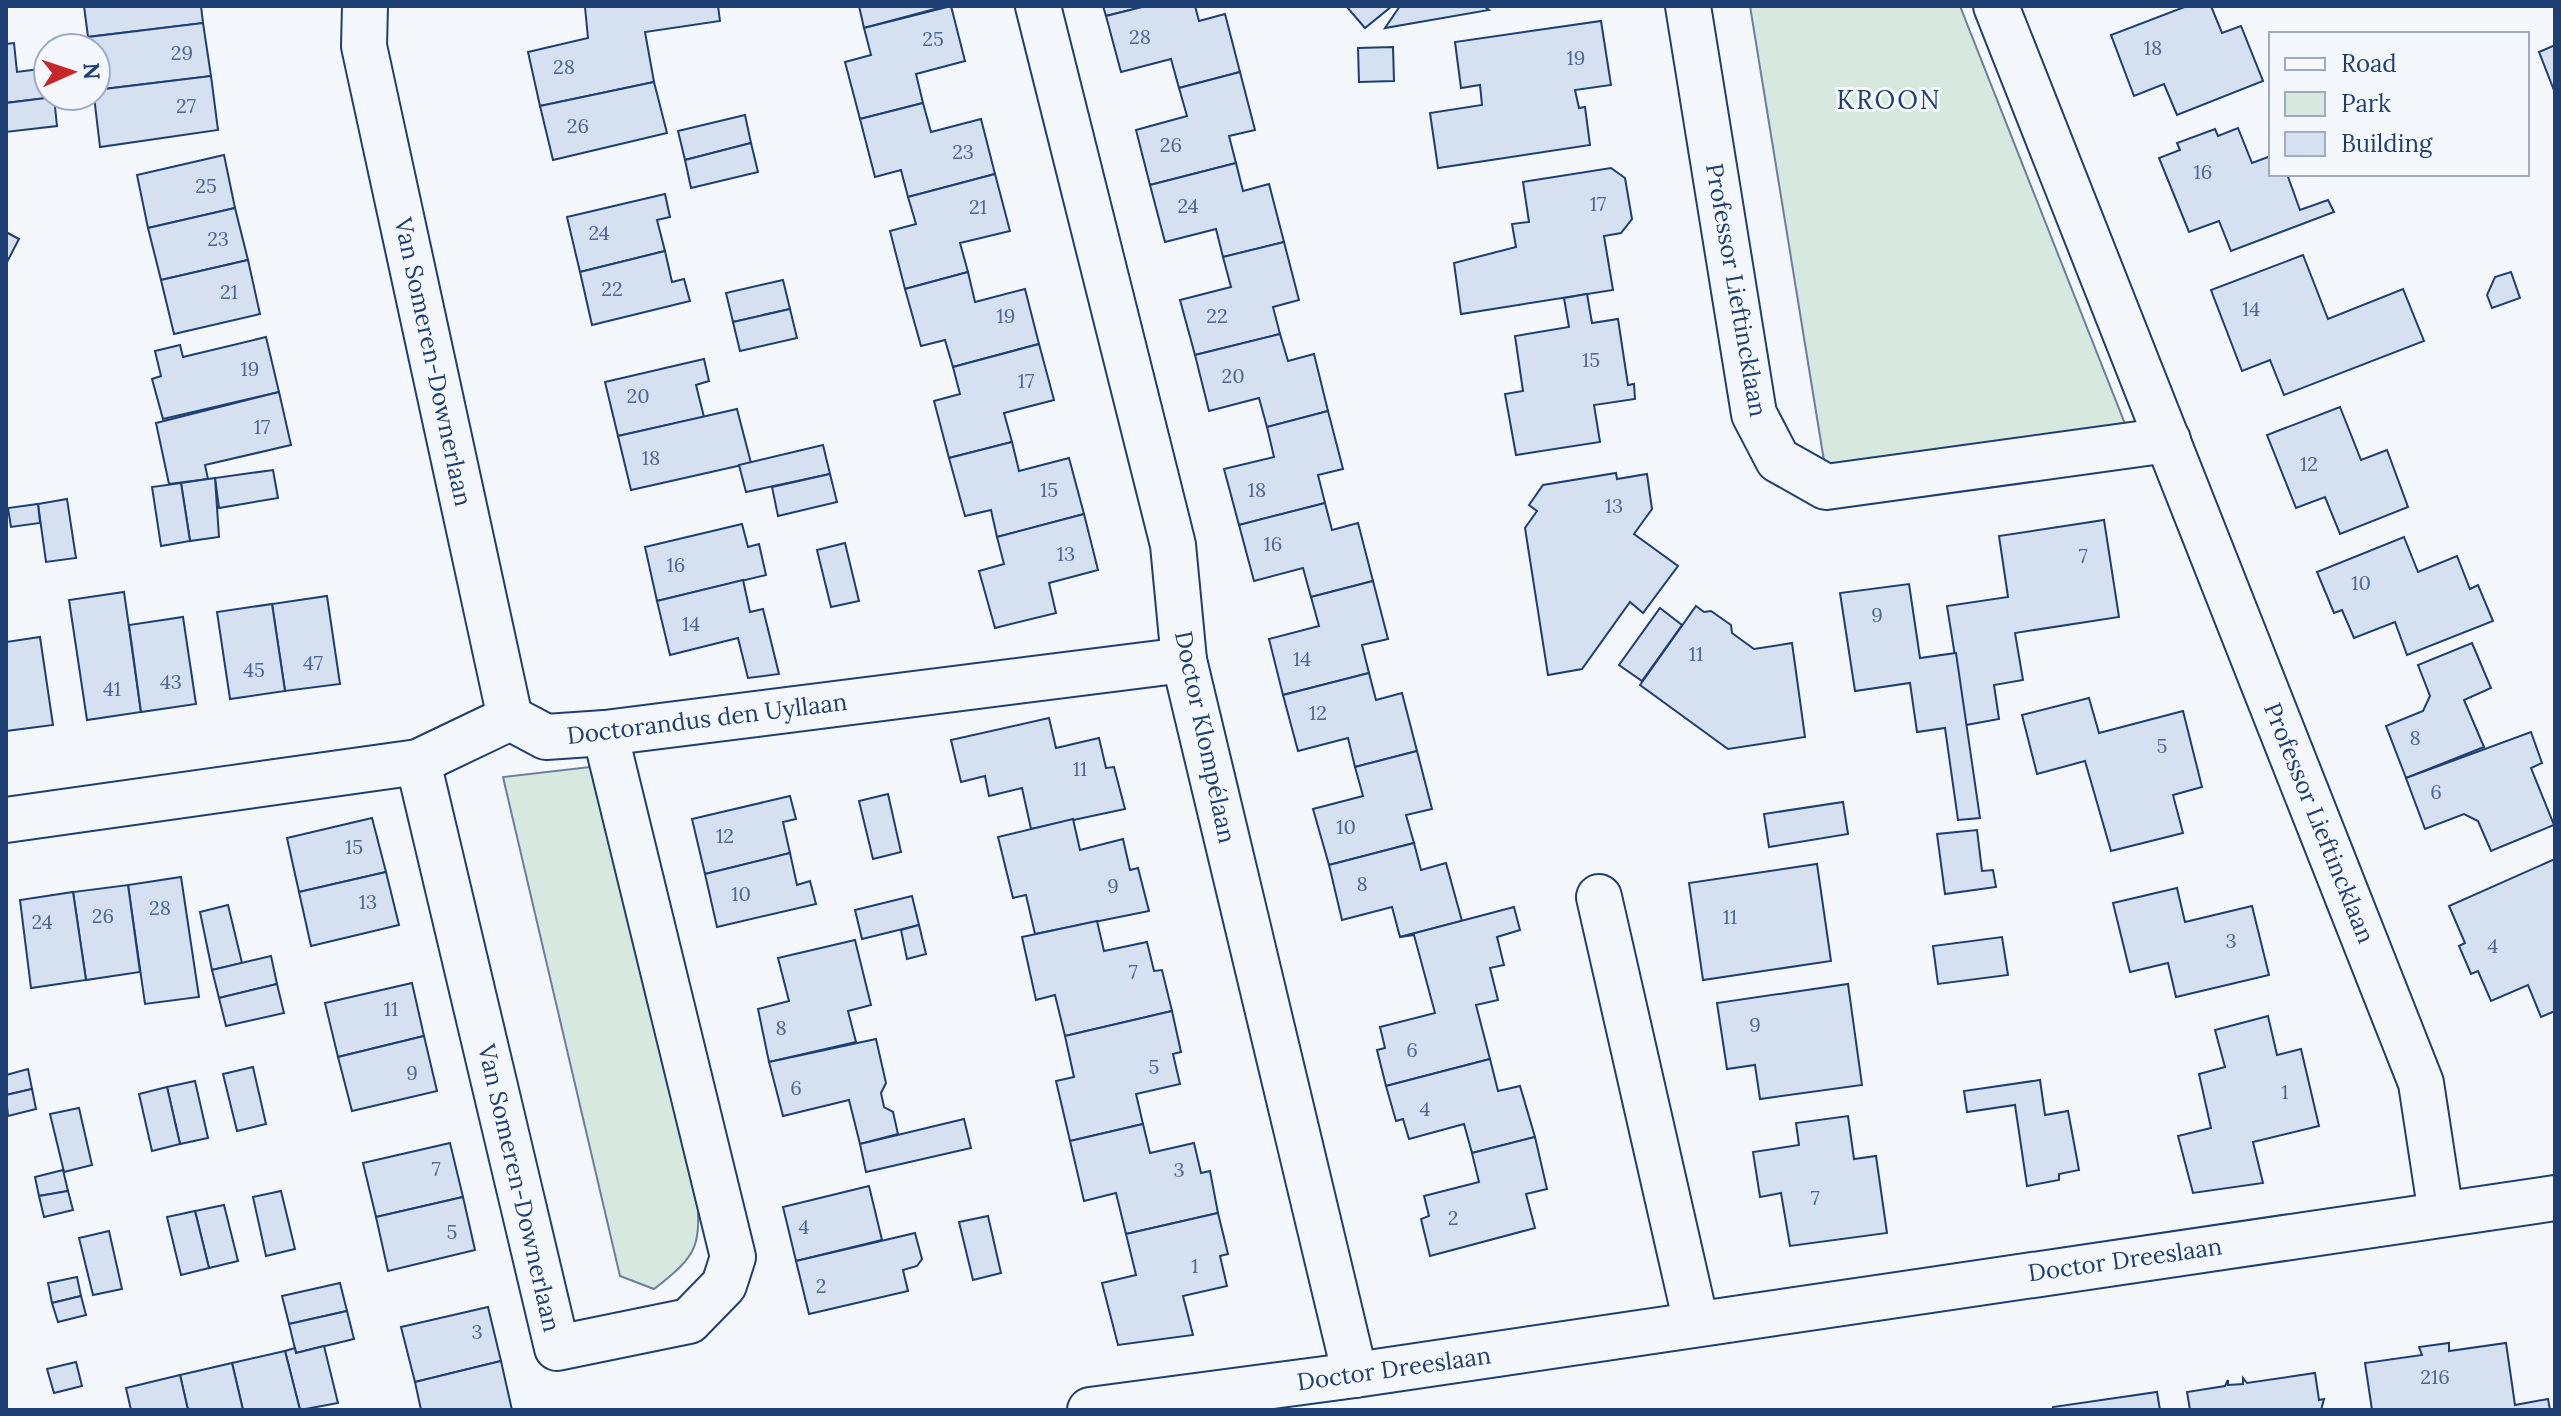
<svg xmlns="http://www.w3.org/2000/svg" width="2561" height="1416" font-family="Lora,serif">
<rect width="100%" height="100%" fill="#f4f7fb"/>
<!-- green -->
<g fill="#d7e8df" stroke="#687fa3" stroke-width="2">
<path d="M1750,6H1960L2127,429L1826,473Z"/>
<path d="M607,765L697,1188C700,1245 701,1253 654,1289L620,1276L503,777Z"/>
</g>
<!-- building -->
<g fill="#d5e0f0" stroke="#1d3f73" stroke-width="2">
<path d="M84,6H201L203,23L88,37Z"/>
<path d="M718,6L720,21L645,32L654,82L540,106L528,52L588,38L585,7Z"/>
<path d="M859,6H946L864,28Z"/>
<path d="M951,6L965,61L916,74L923,103L860,119L845,62L871,55L864,28Z"/>
<path d="M1103,6H1146L1106,16Z"/>
<path d="M1146,6H1195L1199,21L1225,14L1240,72L1179,88L1171,59L1121,72L1106,16Z"/>
<path d="M1346,6H1392L1365,28Z"/>
<path d="M1400,6H1484L1489,10L1385,28Z"/>
<path d="M2187,6H2211L2222,33L2241,26L2263,81L2177,115L2164,84L2134,96L2111,35Z"/>
<path d="M1601,21L1611,85L1575,90L1579,108L1585,107L1590,145L1438,168L1430,113L1482,105L1480,85L1461,88L1455,42Z"/>
<path d="M203,23L211,76L96,90V48H89L88,37Z"/>
<path d="M14,43L17,72L48,68V96L54,97L6,103V44Z"/>
<path d="M2555,45V93L2539,52Z"/>
<path d="M1393,47L1394,81L1359,82L1358,48Z"/>
<path d="M1240,72L1255,130L1229,136L1236,163L1150,185L1136,130L1187,116L1179,88Z"/>
<path d="M211,76L218,130L100,147L94,96L96,90Z"/>
<path d="M654,82L667,133L553,160L540,106Z"/>
<path d="M54,97L57,126L6,132V103Z"/>
<path d="M923,103L931,132L981,119L995,174L908,197L901,170L875,177L860,119Z"/>
<path d="M745,115L751,143L685,160L678,131Z"/>
<path d="M2238,128L2252,163L2271,156V174H2287L2300,210L2328,200L2334,212L2231,251L2219,221L2189,232L2159,158L2180,150L2177,143L2215,129L2218,136Z"/>
<path d="M751,143L758,172L691,188L685,160Z"/>
<path d="M224,155L235,208L148,228L137,175Z"/>
<path d="M1236,163L1243,191L1269,184L1284,242L1223,257L1216,229L1165,242L1150,185Z"/>
<path d="M1611,168L1625,178L1632,219L1621,233L1604,236L1613,290L1461,314L1454,263L1516,247L1512,224L1529,222L1523,182Z"/>
<path d="M995,174L1010,231L960,243L968,272L905,289L890,231L916,224L908,197Z"/>
<path d="M665,194L670,217L657,220L665,251L580,272L567,217Z"/>
<path d="M235,208L248,260L161,280L148,228Z"/>
<path d="M6,232L19,239L6,264Z"/>
<path d="M1284,242L1299,300L1273,307L1280,334L1195,355L1180,300L1231,287L1223,257Z"/>
<path d="M665,251L672,282L684,279L690,301L592,325L580,272Z"/>
<path d="M2303,255L2328,319L2403,289L2424,341L2284,395L2270,360L2242,371L2211,290Z"/>
<path d="M248,260L260,314L174,334L161,280Z"/>
<path d="M968,272L975,302L1025,289L1039,344L953,367L945,340L921,346L905,289Z"/>
<path d="M2511,272L2520,298L2492,308L2487,295L2495,277Z"/>
<path d="M783,280L790,309L733,322L726,293Z"/>
<path d="M1587,294L1592,323L1618,319L1628,385L1634,384L1635,399L1594,405L1600,442L1516,455L1505,394L1523,391L1515,336L1569,327L1564,298Z"/>
<path d="M790,309L797,338L740,351L733,322Z"/>
<path d="M1280,334L1288,361L1314,354L1328,411L1267,427L1259,398L1209,411L1195,355Z"/>
<path d="M266,337L279,392L163,419L152,379L161,376L155,351L180,345L183,357Z"/>
<path d="M1039,344L1054,400L1004,413L1012,442L949,458L934,401L960,394L953,367Z"/>
<path d="M704,359L709,381L696,385L704,417L618,436L605,382Z"/>
<path d="M279,392L291,445L205,465L208,479L169,484L156,423Z"/>
<path d="M2340,407L2361,460L2387,450L2408,507L2340,534L2325,497L2296,508L2267,435Z"/>
<path d="M737,409L751,463L631,490L618,436Z"/>
<path d="M1328,411L1343,469L1318,475L1325,503L1239,525L1224,469L1274,457L1267,427Z"/>
<path d="M1012,442L1019,471L1069,458L1084,514L997,537L991,510L965,516L949,458Z"/>
<path d="M823,445L830,474L746,492L739,465Z"/>
<path d="M273,470L278,498L219,508L215,478Z"/>
<path d="M1616,473L1617,479L1647,474L1652,509L1634,534L1678,566L1643,613L1630,602L1582,669L1548,675L1525,528L1537,511L1529,505L1543,485Z"/>
<path d="M830,474L837,502L778,516L772,487Z"/>
<path d="M215,478L219,537L190,541L181,483Z"/>
<path d="M181,483L190,541L161,546L152,487Z"/>
<path d="M67,499L76,558L46,562L38,504Z"/>
<path d="M1325,503L1332,530L1358,523L1373,581L1311,597L1303,568L1254,581L1239,525Z"/>
<path d="M38,504L40,523L11,527L8,508Z"/>
<path d="M1084,514L1098,570L1049,583L1056,613L995,628L979,571L1004,564L997,537Z"/>
<path d="M2104,520L2119,617L2015,633L2023,680L1994,685L1999,719L1966,725L1947,606L2008,597L1999,536Z"/>
<path d="M742,524L748,547L759,544L766,575L657,601L645,547Z"/>
<path d="M2404,537L2418,572L2457,556L2470,589L2478,585L2493,621L2407,655L2395,622L2354,638L2342,610L2334,613L2317,572Z"/>
<path d="M845,543L859,601L831,607L817,550Z"/>
<path d="M743,580L750,612L763,609L779,674L748,678L738,638L670,655L657,601Z"/>
<path d="M1373,581L1388,639L1362,645L1369,673L1283,695L1269,639L1319,626L1311,597Z"/>
<path d="M1909,584L1920,658L1956,653L1980,818L1958,820L1945,728L1917,732L1910,683L1855,691L1840,593Z"/>
<path d="M124,592L141,712L87,720L69,600Z"/>
<path d="M327,596L340,684L285,691L272,604Z"/>
<path d="M272,604L285,691L230,699L217,612Z"/>
<path d="M1696,606L1704,612L1711,611L1731,625L1732,633L1754,649L1792,643L1805,737L1728,749L1640,685Z"/>
<path d="M1660,608L1682,625L1642,681L1619,665Z"/>
<path d="M183,617L196,704L141,712L129,625Z"/>
<path d="M40,637L53,725L6,731V642Z"/>
<path d="M2472,643L2491,688L2464,700L2484,747L2406,778L2386,726L2423,711L2430,696L2418,665Z"/>
<path d="M1369,673L1376,700L1402,693L1417,751L1355,767L1348,738L1298,751L1283,695Z"/>
<path d="M2089,698L2099,733L2183,711L2202,787L2173,795L2183,833L2111,851L2085,761L2037,774L2022,715Z"/>
<path d="M1049,718L1056,748L1099,738L1106,768L1114,767L1125,809L1031,829L1022,788L989,796L985,776L961,782L951,740Z"/>
<path d="M2531,732L2542,763L2531,768L2554,825L2491,851L2478,821L2464,814L2425,829L2406,778Z"/>
<path d="M1417,751L1432,809L1406,815L1414,843L1329,865L1313,809L1363,796L1355,767Z"/>
<path d="M888,794L901,852L873,859L859,801Z"/>
<path d="M790,796L796,819L783,822L790,853L705,874L692,819Z"/>
<path d="M1843,802L1848,834L1769,847L1764,814Z"/>
<path d="M372,818L386,872L299,892L287,838Z"/>
<path d="M1073,819L1080,850L1123,839L1130,870L1138,868L1149,911L1035,934L1026,895L1013,898L998,837Z"/>
<path d="M1977,830L1982,871L1993,870L1996,887L1945,894L1937,834Z"/>
<path d="M1414,843L1421,870L1446,863L1462,921L1400,937L1392,907L1342,920L1329,865Z"/>
<path d="M790,853L797,885L810,881L816,904L717,927L705,874Z"/>
<path d="M2555,859V1011L2541,1017L2528,985L2491,1001L2478,971L2471,974L2459,946L2465,943L2449,906Z"/>
<path d="M1817,864L1831,961L1703,980L1689,883Z"/>
<path d="M386,872L399,925L311,946L299,892Z"/>
<path d="M181,877L199,997L145,1004L128,885Z"/>
<path d="M128,885L140,972L86,980L73,892Z"/>
<path d="M2177,888L2185,922L2252,906L2269,975L2176,997L2168,963L2130,972L2113,903Z"/>
<path d="M73,892L86,980L31,988L20,900Z"/>
<path d="M912,896L919,925L862,939L855,910Z"/>
<path d="M228,905L242,963L212,970L200,912Z"/>
<path d="M1514,907L1520,930L1497,937L1504,965L1490,968L1498,1000L1476,1005L1490,1059L1386,1086L1377,1050L1385,1048L1380,1027L1435,1013L1414,935L1400,937Z"/>
<path d="M1097,921L1104,951L1147,942L1154,971L1162,970L1172,1011L1065,1036L1055,995L1036,1000L1022,937Z"/>
<path d="M919,925L926,954L907,959L901,930Z"/>
<path d="M2002,937L2008,975L1938,984L1933,946Z"/>
<path d="M855,940L871,1005L848,1011L856,1042L769,1062L758,1009L789,1001L778,958Z"/>
<path d="M271,956L277,984L219,998L212,970Z"/>
<path d="M412,983L424,1036L338,1057L325,1003Z"/>
<path d="M277,984L284,1013L226,1026L219,998Z"/>
<path d="M1848,984L1862,1085L1760,1099L1755,1065L1727,1069L1717,1003Z"/>
<path d="M1172,1011L1181,1052L1173,1054L1180,1084L1136,1094L1143,1124L1070,1141L1056,1081L1074,1077L1065,1036Z"/>
<path d="M2268,1016L2277,1055L2301,1049L2319,1126L2253,1142L2263,1183L2193,1193L2178,1136L2211,1128L2199,1074L2225,1067L2215,1030Z"/>
<path d="M424,1036L437,1091L352,1111L338,1057Z"/>
<path d="M876,1039L886,1083L881,1093L884,1107L893,1112L898,1134L860,1144L849,1100L783,1116L769,1062Z"/>
<path d="M1490,1059L1498,1091L1520,1086L1535,1137L1472,1153L1464,1124L1409,1139L1403,1119L1396,1121L1386,1086Z"/>
<path d="M253,1067L266,1124L237,1131L223,1074Z"/>
<path d="M28,1069L32,1089L6,1095V1075Z"/>
<path d="M2040,1080L2045,1115L2068,1111L2079,1170L2059,1174V1180L2027,1186L2015,1105L1967,1112L1964,1091Z"/>
<path d="M195,1081L208,1138L180,1144L167,1087Z"/>
<path d="M167,1087L180,1144L152,1151L139,1094Z"/>
<path d="M32,1089L36,1109L8,1116L6,1095Z"/>
<path d="M79,1108L92,1165L64,1172L50,1114Z"/>
<path d="M1848,1116L1854,1159L1876,1156L1887,1233L1790,1246L1781,1193L1760,1197L1753,1152L1799,1145L1796,1123Z"/>
<path d="M964,1119L971,1148L866,1172L860,1144Z"/>
<path d="M1143,1124L1150,1153L1194,1143L1201,1173L1210,1171L1218,1213L1126,1234L1116,1193L1084,1201L1070,1141Z"/>
<path d="M1535,1137L1547,1189L1526,1194L1535,1228L1430,1256L1421,1219L1429,1216L1424,1196L1479,1182L1472,1153Z"/>
<path d="M450,1143L463,1197L376,1217L363,1163Z"/>
<path d="M63,1170L68,1191L39,1196L35,1177Z"/>
<path d="M869,1186L882,1240L796,1261L783,1207Z"/>
<path d="M68,1191L73,1210L44,1217L39,1196Z"/>
<path d="M281,1191L295,1249L266,1256L253,1197Z"/>
<path d="M463,1197L475,1250L388,1271L376,1217Z"/>
<path d="M224,1205L238,1261L209,1268L195,1211Z"/>
<path d="M195,1211L209,1268L181,1275L167,1217Z"/>
<path d="M1218,1213L1228,1254L1220,1256L1227,1286L1183,1296L1193,1335L1118,1345L1102,1283L1136,1275L1126,1234Z"/>
<path d="M988,1216L1001,1273L973,1280L959,1222Z"/>
<path d="M109,1231L122,1289L93,1295L79,1238Z"/>
<path d="M915,1233L922,1259L917,1266L903,1270L908,1291L809,1314L796,1261Z"/>
<path d="M77,1277L81,1296L52,1303L48,1283Z"/>
<path d="M340,1283L347,1311L289,1324L282,1296Z"/>
<path d="M81,1296L86,1315L58,1322L52,1303Z"/>
<path d="M488,1307L501,1361L415,1382L401,1327Z"/>
<path d="M347,1311L354,1339L296,1353L289,1324Z"/>
<path d="M2449,1343V1351L2506,1343L2515,1405L2548,1399L2550,1410H2372L2365,1363L2422,1355L2419,1347Z"/>
<path d="M324,1346L338,1403L300,1410L285,1351L295,1348L296,1353Z"/>
<path d="M285,1351L300,1410H243L232,1363Z"/>
<path d="M501,1361L512,1410H421L415,1382Z"/>
<path d="M76,1362L82,1386L54,1393L47,1369Z"/>
<path d="M232,1363L243,1410H188L180,1375Z"/>
<path d="M2315,1373L2319,1400L2324,1399L2321,1410H2190L2187,1392L2225,1386L2228,1380V1385L2243,1384V1378L2247,1383Z"/>
<path d="M180,1375L188,1410H131L126,1388Z"/>
<path d="M2157,1392L2160,1410H2053V1407Z"/>
</g>
<g fill="none" stroke-linecap="round" stroke-linejoin="round">
<defs>
<g id="minor">
<path d="M365,6L364,46L510,718"/>
<path d="M1038,6L1173,545L1184,660L1355,1375"/>
<path d="M1688,6L1754,414L1778,460L1826,487L2168,440"/>
<path d="M1996,6L2421,1083L2441,1214"/>
<path d="M418,762L557,1348L689,1321L724,1285L733,1257L605,733"/>
<path d="M6,820L418,762L510,718L546,737L605,733L1184,660"/>
<path d="M1599,897L1696,1323"/>
<path d="M1090,1410L1355,1375L2555,1198"/>
</g>
</defs>
<!-- minor casing -->
<use href="#minor" stroke="#1d3f73" stroke-width="48"/>
<!-- minor -->
<use href="#minor" stroke="#f4f7fb" stroke-width="44"/>
</g>
<g text-anchor="middle" stroke-width="6" stroke-linejoin="round" paint-order="stroke">
<!-- number labels -->
<g font-size="20" fill="#4b6792">
<text x="1140" y="44">28</text>
<text x="933" y="46">25</text>
<text x="2153" y="55">18</text>
<text x="182" y="60">29</text>
<text x="1576" y="65">19</text>
<text x="564" y="74">28</text>
<text x="186" y="113">27</text>
<text x="578" y="133">26</text>
<text x="1171" y="152">26</text>
<text x="963" y="159">23</text>
<text x="2203" y="179">16</text>
<text x="206" y="193">25</text>
<text x="1598" y="211">17</text>
<text x="1188" y="213">24</text>
<text x="978" y="214">21</text>
<text x="599" y="240">24</text>
<text x="218" y="246">23</text>
<text x="612" y="296">22</text>
<text x="229" y="299">21</text>
<text x="2251" y="316">14</text>
<text x="1006" y="323">19</text>
<text x="1217" y="323">22</text>
<text x="1591" y="367">15</text>
<text x="250" y="376">19</text>
<text x="1233" y="383">20</text>
<text x="1026" y="388">17</text>
<text x="638" y="403">20</text>
<text x="262" y="434">17</text>
<text x="651" y="465">18</text>
<text x="2309" y="471">12</text>
<text x="1049" y="497">15</text>
<text x="1257" y="497">18</text>
<text x="1614" y="513">13</text>
<text x="1273" y="551">16</text>
<text x="1066" y="561">13</text>
<text x="2083" y="563">7</text>
<text x="676" y="572">16</text>
<text x="2361" y="590">10</text>
<text x="1877" y="622">9</text>
<text x="691" y="631">14</text>
<text x="1696" y="661">11</text>
<text x="1302" y="666">14</text>
<text x="313" y="670">47</text>
<text x="254" y="677">45</text>
<text x="171" y="689">43</text>
<text x="112" y="696">41</text>
<text x="1318" y="720">12</text>
<text x="2415" y="745">8</text>
<text x="2162" y="753">5</text>
<text x="1080" y="776">11</text>
<text x="2436" y="799">6</text>
<text x="1346" y="834">10</text>
<text x="725" y="843">12</text>
<text x="354" y="854">15</text>
<text x="1362" y="891">8</text>
<text x="1113" y="893">9</text>
<text x="741" y="901">10</text>
<text x="368" y="909">13</text>
<text x="160" y="915">28</text>
<text x="103" y="923">26</text>
<text x="1730" y="924">11</text>
<text x="42" y="929">24</text>
<text x="2231" y="948">3</text>
<text x="2493" y="953">4</text>
<text x="1133" y="979">7</text>
<text x="391" y="1016">11</text>
<text x="1755" y="1032">9</text>
<text x="781" y="1035">8</text>
<text x="1412" y="1057">6</text>
<text x="1154" y="1074">5</text>
<text x="412" y="1080">9</text>
<text x="796" y="1095">6</text>
<text x="2285" y="1099">1</text>
<text x="1425" y="1116">4</text>
<text x="436" y="1176">7</text>
<text x="1179" y="1177">3</text>
<text x="1815" y="1205">7</text>
<text x="1453" y="1225">2</text>
<text x="804" y="1234">4</text>
<text x="452" y="1239">5</text>
<text x="1195" y="1273">1</text>
<text x="821" y="1293">2</text>
<text x="477" y="1339">3</text>
<text x="2435" y="1384">216</text>
</g>
<!-- street labels -->
<g font-size="24" fill="#1d3f73" stroke="#f4f7fb">
<text transform="translate(1736 290) rotate(80)" y="8">Professor Lieftincklaan</text>
<text transform="translate(433 362) rotate(78)" y="8">Van Someren-Downerlaan</text>
<text transform="translate(707 719) rotate(-7)" y="8">Doctorandus den Uyllaan</text>
<text transform="translate(1205 737) rotate(78)" y="8">Doctor Klompélaan</text>
<text transform="translate(2319 823) rotate(68)" y="8">Professor Lieftincklaan</text>
<text transform="translate(519 1188) rotate(77)" y="8">Van Someren-Downerlaan</text>
<text transform="translate(2125 1260) rotate(-8)" y="8">Doctor Dreeslaan</text>
<text transform="translate(1394 1369) rotate(-8)" y="8">Doctor Dreeslaan</text>
</g>
<!-- neighbourhood labels -->
<g font-size="26" letter-spacing="2" fill="#1d3f73" stroke="#f4f7fb">
<text x="1889" y="109">KROON</text>
</g>
</g>
<!-- border -->
<rect width="2561" height="1416" fill="none" stroke="#1d3f73" stroke-width="16"/>
<!-- legend -->
<rect x="2269" y="32" width="260" height="144" fill="#f4f7fb" stroke="#9eadc5" stroke-width="2"/>
<rect x="2285" y="58" width="40" height="12" fill="#f4f7fb" stroke="#9eadc5" stroke-width="2"/>
<text x="2341" y="72" font-size="24" fill="#1d3f73">Road</text>
<rect x="2285" y="92" width="40" height="24" fill="#d7e8df" stroke="#9eadc5" stroke-width="2"/>
<text x="2341" y="112" font-size="24" fill="#1d3f73">Park</text>
<rect x="2285" y="132" width="40" height="24" fill="#d5e0f0" stroke="#9eadc5" stroke-width="2"/>
<text x="2341" y="152" font-size="24" fill="#1d3f73">Building</text>
<!-- north arrow -->
<g transform="translate(72 72) rotate(87)"><circle r="38" fill="#f4f7fb" stroke="#9eadc5" stroke-width="2"/>
<path d="M0-6L14 30L0 20L-14 30Z" fill="#c62828"/>
<text y="-12" font-size="22" font-weight="bold" text-anchor="middle" fill="#1d3f73">N</text>
</g>
</svg>
